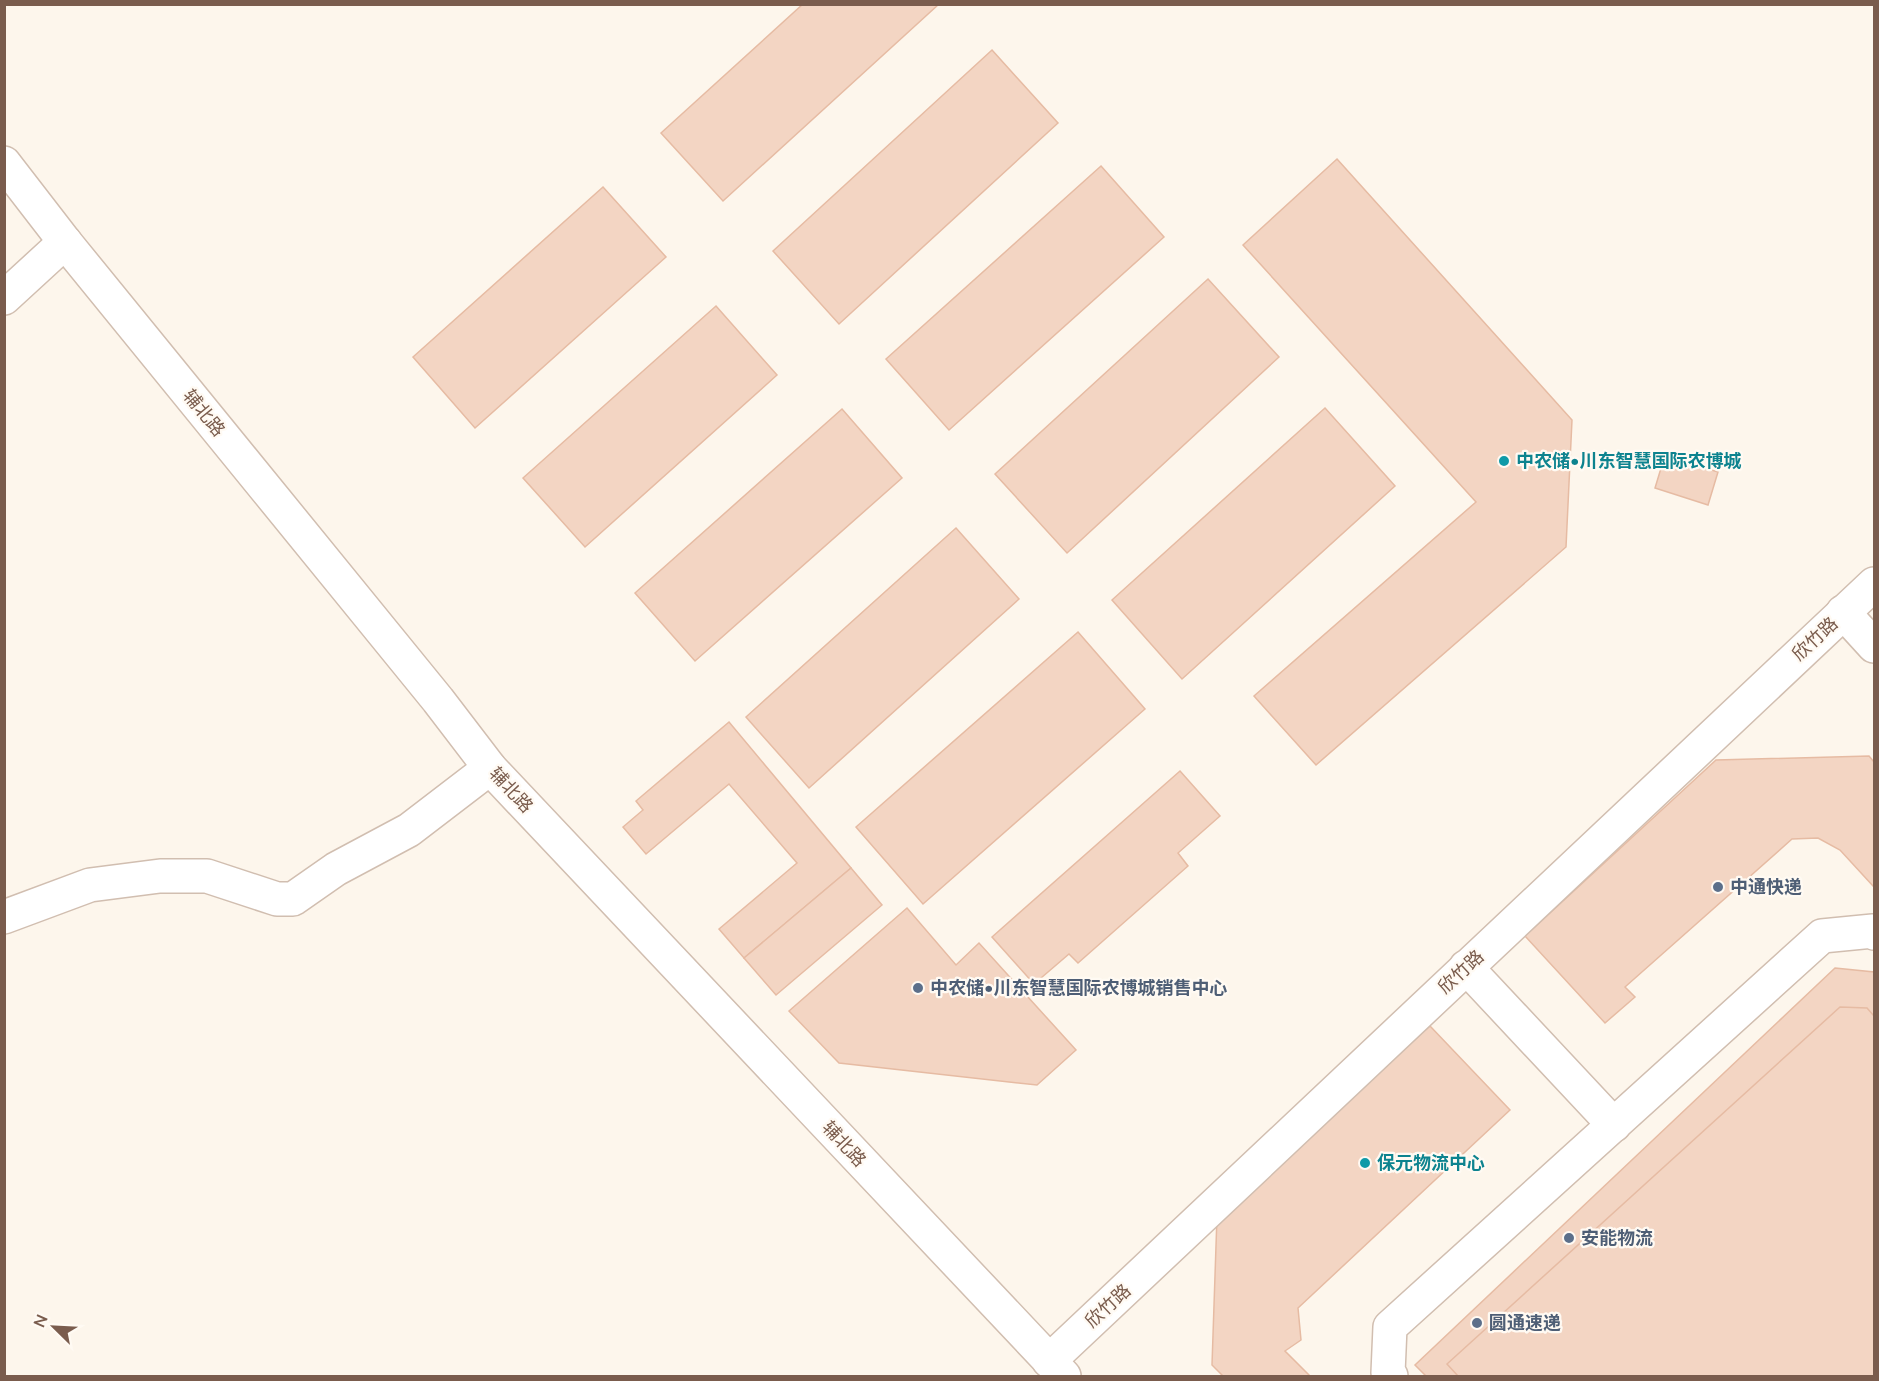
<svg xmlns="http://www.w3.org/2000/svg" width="1879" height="1381" font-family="Mulish,'Noto Sans SC',sans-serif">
<rect width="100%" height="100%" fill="#fdf6ec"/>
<!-- building -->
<g fill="#f3d5c3" stroke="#e6bba3" stroke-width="1.5">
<path d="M803,4H939L723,201L661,133Z"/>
<path d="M992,50L1058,123L839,324L773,251Z"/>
<path d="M1337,159L1572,420L1566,547L1316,765L1254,696L1476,502L1243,245Z"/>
<path d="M1101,166L1164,237L949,430L886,359Z"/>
<path d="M603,187L666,257L475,428L413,357Z"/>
<path d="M1208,279L1279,357L1067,553L995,474Z"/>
<path d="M716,306L777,375L585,547L523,478Z"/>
<path d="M1325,408L1395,486L1182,679L1112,600Z"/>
<path d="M842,409L902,478L695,661L635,593Z"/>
<path d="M1665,455L1718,472L1708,505L1655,488Z"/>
<path d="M956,528L1019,599L809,788L746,717Z"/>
<path d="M1078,632L1145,709L923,904L856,827Z"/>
<path d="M729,722L851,868L744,958L719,929L797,863L729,784L646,854L623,827L643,810L636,801Z"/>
<path d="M1869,756L1874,762V887L1840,850L1818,838L1792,839L1625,987L1635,997L1605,1023L1525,936L1716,760Z"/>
<path d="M1180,771L1220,816L1178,853L1188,866L1078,963L1069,954L1034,984L992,937Z"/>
<path d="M851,868L882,905L776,995L744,958Z"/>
<path d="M907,908L956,965L979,943L1076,1050L1037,1085L839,1063L789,1011Z"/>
<path d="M1835,968L1874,972V1376H1426L1415,1365Z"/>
<path d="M1840,1007L1867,1008L1874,1016V1376H1458L1447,1364Z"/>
<path d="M1430,1026L1510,1110L1298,1308L1301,1340L1285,1351L1310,1376H1223L1212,1365L1217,1216Z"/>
</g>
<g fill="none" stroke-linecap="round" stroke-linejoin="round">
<defs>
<g id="minor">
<path d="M4,163L65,242L438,700L490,768L1064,1376"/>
<path d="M4,298L65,242"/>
<path d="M1843,612L1874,646"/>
<path d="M4,917L90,885L160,876H207L277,899H293L336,869L409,830L490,768"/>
<path d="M1466,967L1614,1125"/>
<path d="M1049,1361L1874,584"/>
<path d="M1391,1376L1388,1373L1390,1327L1822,936L1873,931L1874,933"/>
</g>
</defs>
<!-- minor casing -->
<use href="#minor" stroke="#d1beb0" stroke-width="36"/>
<!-- minor -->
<use href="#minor" stroke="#fff" stroke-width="33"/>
</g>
<!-- markers -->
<g fill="#0f9aa8" stroke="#fffaf3" stroke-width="2">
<circle cx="1504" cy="461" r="6"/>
<circle cx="1365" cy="1163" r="6"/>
</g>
<g fill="#5c6f8a" stroke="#fffaf3" stroke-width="2">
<circle cx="1718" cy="887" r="6"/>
<circle cx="918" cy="988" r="6"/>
<circle cx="1569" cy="1238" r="6"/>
<circle cx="1477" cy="1323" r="6"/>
</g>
<g text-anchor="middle" stroke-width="4.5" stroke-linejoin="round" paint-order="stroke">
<!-- street labels -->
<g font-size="18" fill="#7a5c4d" stroke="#fffaf3">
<text transform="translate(204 413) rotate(51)" y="6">辅北路</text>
<text transform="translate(1815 639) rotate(-43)" y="6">欣竹路</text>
<text transform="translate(511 790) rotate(47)" y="6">辅北路</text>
<text transform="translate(1461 972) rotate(-43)" y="6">欣竹路</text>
<text transform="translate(844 1144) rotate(47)" y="6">辅北路</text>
<text transform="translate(1108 1306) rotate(-43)" y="6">欣竹路</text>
</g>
<!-- culture labels -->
<g font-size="18" font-weight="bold" fill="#0d838f" stroke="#fffaf3" text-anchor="start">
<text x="1516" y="467">中农储•川东智慧国际农博城</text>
<text x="1377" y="1169">保元物流中心</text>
</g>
<!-- service labels -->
<g font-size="18" font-weight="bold" fill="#4e5e75" stroke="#fffaf3" text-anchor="start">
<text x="1730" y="893">中通快递</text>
<text x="930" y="994">中农储•川东智慧国际农博城销售中心</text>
<text x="1581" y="1244">安能物流</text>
<text x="1489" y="1329">圆通速递</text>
</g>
</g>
<!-- border -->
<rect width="1879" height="1381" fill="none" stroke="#7a5c4d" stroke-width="12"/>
<!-- north arrow -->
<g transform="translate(54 1327) rotate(294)" stroke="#fffaf3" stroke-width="4.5" paint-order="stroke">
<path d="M0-4.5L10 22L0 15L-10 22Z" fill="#7a5c4d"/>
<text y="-9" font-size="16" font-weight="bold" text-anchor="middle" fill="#7a5c4d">N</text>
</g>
</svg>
